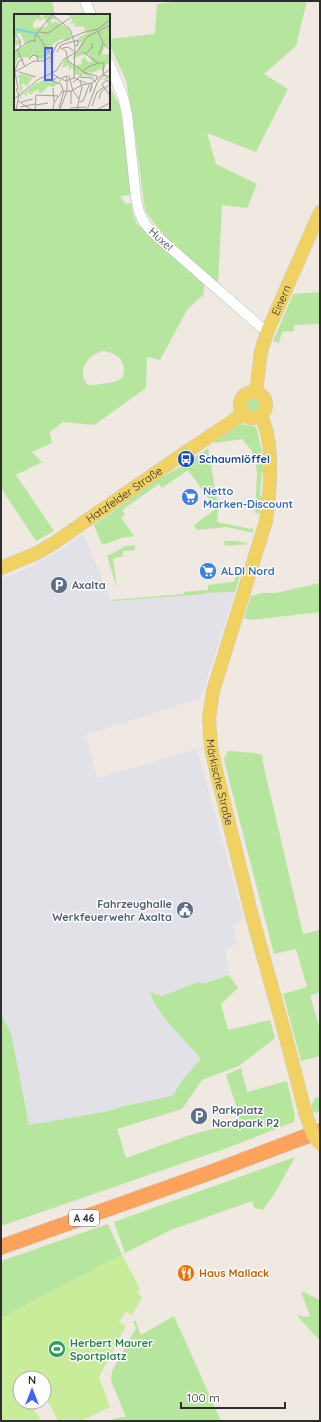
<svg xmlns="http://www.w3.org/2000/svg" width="321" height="1422" font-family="Quicksand,sans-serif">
<rect width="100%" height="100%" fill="#efe9e1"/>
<!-- industrial -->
<path fill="#e3e1e8" d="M83,533L111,600L114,601L205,594V593L235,592L201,698L86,735L97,778L197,749L244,919L233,924L237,944L225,949L229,975L203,984L198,982L162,996L151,992L166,1020L201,1059L184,1078L172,1096L120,1107L110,1111L29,1125L11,1033L1,1014V578L17,573L60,551Z"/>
<!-- green -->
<g fill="#b6e59e" fill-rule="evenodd">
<path d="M1,1H52L55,15H15V109H109V85L119,104L126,142L131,195L120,196L126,204L131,203L133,214L137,224L204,284V294L187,310L160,360L147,357L146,388L94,425L63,422L50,432L52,443L32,452L42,462L16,475L54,531L36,541L1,488ZM103,351C118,353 127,361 123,377C116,383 109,383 100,384C96,385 93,386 90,385C87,385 85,382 84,379C79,366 91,354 103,351Z"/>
<path d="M182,1H307L296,46L264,74L288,89L256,152L207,133L216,164L257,184L247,208L222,205L218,284C192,261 163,239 145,210L133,120L126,81L109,43V39L155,34L157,4Z"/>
<path d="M320,292V324L294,325V331L282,332L279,343L273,341L293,294Z"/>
<circle cx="253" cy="405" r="8"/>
<path d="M241,424L254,426L257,429L263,459L253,460L252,451L242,439L215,443V441Z"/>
<path d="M208,448L219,511H218L217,522L251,529L253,528V533L227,527L197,530L194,525L216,509L188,470L162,488L159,484L122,510L125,515L121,518L134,536L121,538L106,544L101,543L94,525L140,492L148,485L182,466Z"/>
<path d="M263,462L264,469L262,473L260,494L262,498L259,514L255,513L257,473L256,463Z"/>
<path d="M224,541H237L249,544L225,546Z"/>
<path d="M135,545V550L123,551V556L113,559L117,588L107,556L126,546Z"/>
<path d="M240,569H242L235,592L205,593V594L114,601L111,600L183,594L184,592L208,590V585L234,582L237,572Z"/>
<path d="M320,583V612L252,620L244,618L251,596L262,593H276Z"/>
<path d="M228,751L255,753L262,755L263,763L303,934L320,930V992L310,996L320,1029V1056L301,1061L283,994L307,987L296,949L274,954L225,764L224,759Z"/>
<path d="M229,975L238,988L221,1004L228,1030L270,1020L275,1038L239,1066L202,1080L182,1109L117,1129L126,1158L190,1135L239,1122L236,1105L226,1075L241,1068L247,1092L287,1081L295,1116L294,1122L224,1149L1,1226V1014L11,1033L29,1125L110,1111L120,1107L172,1096L184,1078L201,1059L166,1020L154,1003L150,992L162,996L198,982L203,984Z"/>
<path d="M320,1097V1111L316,1113L313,1112L311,1107L315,1098Z"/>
<path d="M295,1157L275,1193L263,1210L254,1208L252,1201L171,1230L125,1253L114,1222Z"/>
<path d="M108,1224L122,1255L1,1318V1261Z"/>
<path d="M301,1291L320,1300V1341L296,1314L304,1317L310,1316Z"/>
<path d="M174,1316L221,1421H107L121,1417H126L111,1381L112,1371L136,1328L133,1322L135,1320L141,1335Z"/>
</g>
<!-- pitch -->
<path fill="#c9ec9a" d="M122,1255L140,1289L137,1291L142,1298L132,1315L126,1312L119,1322L126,1326L99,1377L110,1407L81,1421H58L44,1393V1378H20V1384L13,1390L20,1397V1402H25L41,1418L35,1421H1V1318Z"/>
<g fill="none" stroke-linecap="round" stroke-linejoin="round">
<defs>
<g id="minor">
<path d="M85,1L91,15"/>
<path d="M109,63L123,97L127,114L136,198L139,212L144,222L151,231L262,328L268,330"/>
</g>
<g id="major">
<circle cx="253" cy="405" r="13"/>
<path id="s1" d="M256,393L261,351L268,330L320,212"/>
<path id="s2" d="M261,416C275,443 270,492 266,521L213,691L209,718L211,747L215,766L252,916L285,1034L306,1115"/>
<path id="s3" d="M1,568L37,553L54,543L183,454L243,414"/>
</g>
<path id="highway" d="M1,1247L209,1173L320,1131"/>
</defs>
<!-- minor casing -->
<use href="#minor" stroke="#b4b7c1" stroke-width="11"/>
<!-- major casing -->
<use href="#major" stroke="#c9c9c9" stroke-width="14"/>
<!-- highway casing -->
<use href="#highway" stroke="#c9c9c9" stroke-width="16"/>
<!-- minor -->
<use href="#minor" stroke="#fff" stroke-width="10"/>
<!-- major -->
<use href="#major" stroke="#f2d163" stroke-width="13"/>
<!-- highway -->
<use href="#highway" stroke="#ffa35c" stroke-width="15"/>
<defs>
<path id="major-bridge" d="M306,1115L313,1134L320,1144"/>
</defs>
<!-- major-bridge casing -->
<use href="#major-bridge" stroke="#c9c9c9" stroke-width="14" stroke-linecap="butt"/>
<!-- major-bridge -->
<use href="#major-bridge" stroke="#f2d163" stroke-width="13"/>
</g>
<!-- icons -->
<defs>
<symbol id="bus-disc" viewBox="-11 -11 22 22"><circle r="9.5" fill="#1a4fb4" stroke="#fff"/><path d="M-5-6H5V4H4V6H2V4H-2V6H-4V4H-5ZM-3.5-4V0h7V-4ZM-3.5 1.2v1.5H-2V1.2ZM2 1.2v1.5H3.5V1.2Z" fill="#fff"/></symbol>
<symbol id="supermarket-disc" viewBox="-11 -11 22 22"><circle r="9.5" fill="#3f7fe0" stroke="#fff"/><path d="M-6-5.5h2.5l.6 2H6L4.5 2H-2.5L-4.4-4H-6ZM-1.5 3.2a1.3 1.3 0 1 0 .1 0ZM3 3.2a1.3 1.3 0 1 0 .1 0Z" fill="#fff"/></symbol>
<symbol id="parking-disc" viewBox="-11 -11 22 22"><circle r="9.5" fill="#5c6f8a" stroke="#fff"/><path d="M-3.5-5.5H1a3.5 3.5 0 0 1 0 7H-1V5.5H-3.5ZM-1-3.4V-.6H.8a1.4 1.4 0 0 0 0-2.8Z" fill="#fff"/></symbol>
<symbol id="civic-disc" viewBox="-11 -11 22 22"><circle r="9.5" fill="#5c6f8a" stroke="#fff"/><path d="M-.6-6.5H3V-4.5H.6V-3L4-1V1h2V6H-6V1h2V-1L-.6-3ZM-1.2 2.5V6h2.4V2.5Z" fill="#fff"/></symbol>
<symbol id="restaurant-disc" viewBox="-11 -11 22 22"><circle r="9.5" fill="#e8710a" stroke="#fff"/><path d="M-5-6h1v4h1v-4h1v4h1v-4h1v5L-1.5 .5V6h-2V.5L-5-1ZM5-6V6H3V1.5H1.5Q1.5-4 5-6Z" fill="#fff"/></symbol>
<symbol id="stadium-disc" viewBox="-11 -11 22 22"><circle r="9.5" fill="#2e9e5b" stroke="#fff"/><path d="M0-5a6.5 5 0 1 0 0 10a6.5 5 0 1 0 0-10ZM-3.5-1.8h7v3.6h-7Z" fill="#fff"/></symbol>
</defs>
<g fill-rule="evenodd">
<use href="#bus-disc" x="176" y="449" width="20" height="20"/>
<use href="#supermarket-disc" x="180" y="487" width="20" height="20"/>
<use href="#supermarket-disc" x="198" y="561" width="20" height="20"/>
<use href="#parking-disc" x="49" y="575" width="20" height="20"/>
<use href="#civic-disc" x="175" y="900" width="20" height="20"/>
<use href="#parking-disc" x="189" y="1106" width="20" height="20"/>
<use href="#restaurant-disc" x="176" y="1263" width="20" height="20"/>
<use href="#stadium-disc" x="47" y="1339" width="20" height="20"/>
</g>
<g text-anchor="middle" stroke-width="3" stroke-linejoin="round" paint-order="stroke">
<!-- shield labels -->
<rect fill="#fff" stroke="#6d6d6d" stroke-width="1" x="69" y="1210" width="30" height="16" rx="3"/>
<g font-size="10" font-weight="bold" fill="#2e2e2e">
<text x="84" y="1222">A 46</text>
</g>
<!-- street labels -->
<g font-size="11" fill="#2e2e2e" stroke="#fff">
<text transform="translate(161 239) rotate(43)" y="4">Huxel</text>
<text dy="4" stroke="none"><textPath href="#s1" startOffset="97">Einern</textPath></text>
<text dy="4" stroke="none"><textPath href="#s3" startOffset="144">Hatzfelder Straße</textPath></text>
<text dy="4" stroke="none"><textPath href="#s2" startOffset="377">Märkische Straße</textPath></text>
</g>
<!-- transit labels -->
<g font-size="11" font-weight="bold" fill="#164399" stroke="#fff" text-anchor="start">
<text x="199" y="463">Schaumlöffel</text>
</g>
<!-- shop labels -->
<g font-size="11" font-weight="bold" fill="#366cbe" stroke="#fff" text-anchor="start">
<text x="203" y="495">Netto<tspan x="203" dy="13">Marken-Discount</tspan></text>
<text x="221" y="575">ALDI Nord</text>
</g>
<!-- service labels -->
<g font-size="11" font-weight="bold" fill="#4e5e75" stroke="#fff" text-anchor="start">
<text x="72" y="589">Axalta</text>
<text x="172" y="908" text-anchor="end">Fahrzeughalle<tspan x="172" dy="13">Werkfeuerwehr Axalta</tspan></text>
<text x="212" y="1114">Parkplatz<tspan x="212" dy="13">Nordpark P2</tspan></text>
</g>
<!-- food labels -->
<g font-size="11" font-weight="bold" fill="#c56008" stroke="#fff" text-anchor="start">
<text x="199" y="1277">Haus Mallack</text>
</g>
<!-- leisure labels -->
<g font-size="11" font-weight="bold" fill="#27864d" stroke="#fff" text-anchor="start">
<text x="70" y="1347">Herbert Maurer<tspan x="70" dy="13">Sportplatz</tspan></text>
</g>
</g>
<!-- overview -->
<g transform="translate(14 14)">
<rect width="96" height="96" fill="#efe9e1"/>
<path d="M1,0H26L27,5L31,0H37L42,5L36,6L39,10L41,7L55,15L57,22L54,27L48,25L40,29L31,45H25L18,40L16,46L13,43L4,44L1,51L3,55L0,56V36L12,32L6,19L2,21V25L8,28L0,33ZM24,4L26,7L30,4L34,10L32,13L19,14V9ZM54,0H96V31L90,34L88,40L96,41L95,50H92L89,58L96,65L88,66L92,63L87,55L78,59L70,57L83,65L67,60L62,61L58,53L55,57V51L48,54L51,44L59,52L68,50L67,46L71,43L74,48H78L74,39L58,45L68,28L62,29L65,23L74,19L70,18L71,13L60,12L61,8L56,11L58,6ZM6,60L19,63L12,73L10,69L7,71L9,74L6,79L5,64L2,63ZM35,64V69L36,67L45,69L44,65L48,67L39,73L34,72L28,79L24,78L25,75L19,78L18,81L13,78V83L10,80L7,82L9,87L5,82L21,70Z" fill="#b6e59e" fill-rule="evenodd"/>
<path fill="none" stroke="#75cff0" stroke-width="2" d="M0,15L21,19"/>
<path fill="none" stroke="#a29e99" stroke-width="1" d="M38,1L56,15L61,31L60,64L52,67L43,63M84,17L89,29L96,36M24,18L34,19L56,4M0,19L6,26V33M22,19L37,41M45,33L52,37L54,47L69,57M49,34L54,33L61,38M3,35L11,53M0,38L14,28L19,26L21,28V21L39,0M43,38L47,31L64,26V31L61,32M69,38L84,49H90M72,40L78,33V29M85,41L89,29M37,43L43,30L68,19L84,15L96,6M37,43L38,60L45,64M15,45L19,41L23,42L24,47M1,57L4,48L9,45M5,58L22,63M72,59L83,62V65M73,59L69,58L72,54L84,49M89,61L90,49M55,62L59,77L65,85L63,96M66,63L77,64L82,68M60,64L72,69M59,69L68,60M96,70L93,66L88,70L96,82M78,71L76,78L78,69M39,74L40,88M48,77H57L68,71L78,69L96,55M0,85L25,65L42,57L50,45L63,38L73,23L96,11M65,85L68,74L66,67M85,85L87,78L96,70M4,87L18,96M7,88L19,85M65,88L69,87L76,69M57,90V77M22,91L34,89M78,92L83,78L90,73M6,93L21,90M45,94L50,77M46,95L53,77V62L47,64M2,96L5,81L2,75H4L1,58L20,47H30L36,43M21,96L22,81L44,82M39,96L40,89L49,76L47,70L38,67L44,63M56,96L57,94L72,93M73,96L83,69L90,61L96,63M82,96L96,89"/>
<path fill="#4264fb" fill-opacity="0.15" stroke="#4264fb" stroke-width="2" d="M31,34H38V66H31Z"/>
<rect width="96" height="96" fill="none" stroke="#2e2e2e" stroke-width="2"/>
</g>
<!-- border -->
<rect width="321" height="1422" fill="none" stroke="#2e2e2e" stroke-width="4"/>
<!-- north arrow -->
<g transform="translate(32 1390)"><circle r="19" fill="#ffffff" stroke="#ababab"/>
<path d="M0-3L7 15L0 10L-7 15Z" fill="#4264fb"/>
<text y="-6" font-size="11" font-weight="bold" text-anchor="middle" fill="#2e2e2e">N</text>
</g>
<!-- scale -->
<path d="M181 1402v6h104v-6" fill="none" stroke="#2e2e2e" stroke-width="2"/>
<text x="187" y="1402" font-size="12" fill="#2e2e2e" stroke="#ffffff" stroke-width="3" paint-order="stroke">100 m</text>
</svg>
